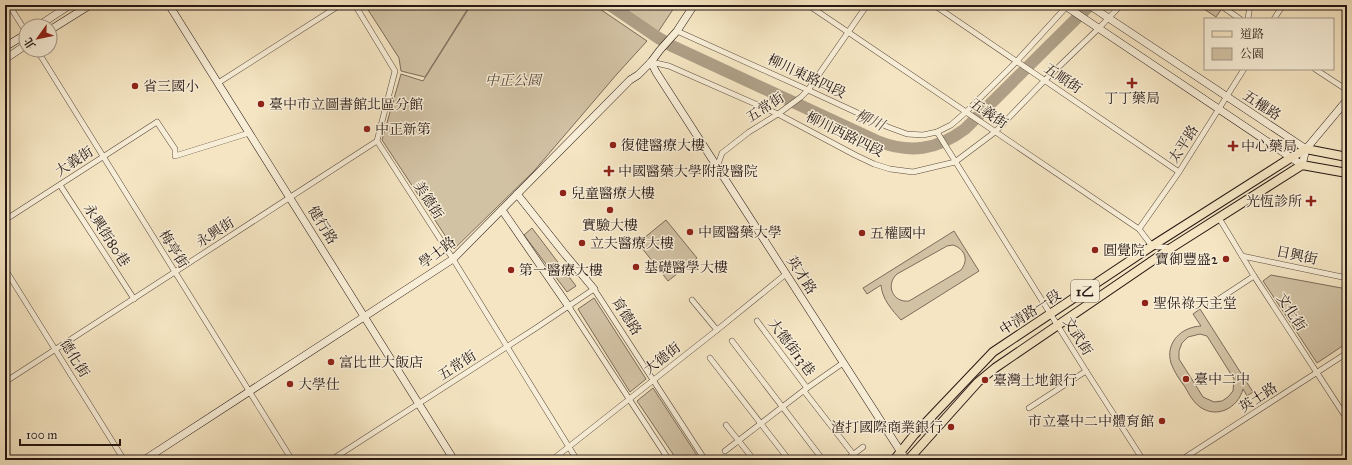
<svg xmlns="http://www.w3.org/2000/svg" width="1352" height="465" font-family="'IM FELL Great Primer','Noto Serif TC',serif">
<rect width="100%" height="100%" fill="#f5e5c2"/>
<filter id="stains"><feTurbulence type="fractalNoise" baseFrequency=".005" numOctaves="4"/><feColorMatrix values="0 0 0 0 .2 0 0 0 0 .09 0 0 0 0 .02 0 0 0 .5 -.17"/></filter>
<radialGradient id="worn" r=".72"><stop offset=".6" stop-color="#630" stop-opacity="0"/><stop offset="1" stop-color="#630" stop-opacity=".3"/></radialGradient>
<!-- green -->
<g fill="#d2c2a4" stroke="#7c6c5c" fill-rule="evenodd">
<path d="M365,5H470L425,77L401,71L399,58Z"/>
<path d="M471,5H594L647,41L617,74L534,171L454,249L382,140L401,74L423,81Z"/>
<path d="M619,5H676L658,32Z"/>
<path d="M1206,5H1220L1223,7L1216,17L1204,9Z"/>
<path d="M666,220L697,258L668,281L638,243Z"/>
<path d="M532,228L576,286L567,292L524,235Z"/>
<path d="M954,231L979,271L901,320C892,310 882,299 881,285L867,294L863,288ZM953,245C965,249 969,260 961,270L909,301C893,303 885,285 897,274L947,246Z"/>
<path d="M1271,275L1347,289V343L1317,363L1263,281Z"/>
<path d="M594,298L646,379L630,392L578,309Z"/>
<path d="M1200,309L1253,392L1247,396L1243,389C1238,408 1217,419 1200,407C1193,402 1189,394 1185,387C1180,380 1174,372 1171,363C1165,343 1181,327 1201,326L1193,314ZM1200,334L1207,336L1234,379L1233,391L1228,397L1222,401L1214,402L1203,397L1179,359V351L1182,343L1188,337Z"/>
<path d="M653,388L700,460H677L637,401Z"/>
</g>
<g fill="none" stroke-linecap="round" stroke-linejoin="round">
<!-- river -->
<path stroke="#ae9f86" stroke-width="12" d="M610,5L657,37L672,46L877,141C910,154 937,150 965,129L1090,5"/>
<defs>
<g id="street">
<path d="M9,5L26,32"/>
<path d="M355,5L395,71L377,141L453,259L577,460"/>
<path d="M808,5L1139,229L1152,246L1171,248"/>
<path d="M934,5L1179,172"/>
<path d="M1220,5L1240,19"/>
<path d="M1248,19L1250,5"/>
<path d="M1274,19L1283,5"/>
<path d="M677,31L808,90L888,127L907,134L923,135L937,132L951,125L966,112L1016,62L1068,5"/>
<path d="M37,50L292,460"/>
<path d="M651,62L669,66L778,114L855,155L874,164L890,169L913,172L955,162L995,132L1045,80L1099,28L1121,5"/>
<path d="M1315,69L1347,90"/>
<path d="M218,83L340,5"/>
<path d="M937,132L1086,371L1143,460"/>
<path d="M717,167L722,153L749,132L778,114L801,97L808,90L867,5"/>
<path d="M60,185L134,299"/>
<path d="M1219,218L1254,276L1347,419"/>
<path d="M5,220L157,122L175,149V156L249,133"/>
<path d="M1139,229L1179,172L1244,69"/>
<path d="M1242,256L1347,278"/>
<path d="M5,269L124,460"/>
<path d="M692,300L717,330"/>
<path d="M1210,305L1254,276"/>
<path d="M569,307L669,460"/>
<path d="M757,321L807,388"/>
<path d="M732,341L823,460"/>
<path d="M710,358L789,460"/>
<path d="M5,382L377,141"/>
<path d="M804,391L853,454"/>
<path d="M1029,408L1086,371"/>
<path d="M726,425L754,460"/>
<path d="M725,451L807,388L843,363"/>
<path d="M331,460L536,328L594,289L705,460"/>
<path d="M552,460L717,330L786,274"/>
<path d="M846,460L863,447"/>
<path d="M1181,460L1347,353"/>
</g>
<g id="secondary">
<path d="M169,5L454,460"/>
<path d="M1064,5L1302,165L1306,149L1347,100"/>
<path d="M1089,5L1306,149"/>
<path d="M38,26L70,5"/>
<path d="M50,30L90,5"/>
<path d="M5,47L26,34"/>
<path d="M5,59L26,45"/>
<path d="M651,62L656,72L906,460"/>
<path d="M517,194L563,252L594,289"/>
<path d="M502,210L569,307"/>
<path d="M144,460L453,259L630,80L638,75L651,62L660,50L677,31L694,5"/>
</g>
<g id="primary">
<path d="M894,460L914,435L993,352L1152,246L1292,157L1306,149L1347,157"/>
<path d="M908,460L978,382L995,368L1171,248L1302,165L1347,173"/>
</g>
</defs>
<!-- street casing -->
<use href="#street" stroke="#594a3f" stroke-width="6"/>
<!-- secondary casing -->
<use href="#secondary" stroke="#251713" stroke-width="8"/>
<!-- primary casing -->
<use href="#primary" stroke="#251713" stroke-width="10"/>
<!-- street -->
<use href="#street" stroke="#f8eed7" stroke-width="5"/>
<!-- secondary -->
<use href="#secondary" stroke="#f8eed7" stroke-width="7"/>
<!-- primary -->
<use href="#primary" stroke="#f5e5c2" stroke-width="8"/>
</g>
<!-- markers -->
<g fill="#8f2418" stroke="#f8eed7" stroke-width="1.5">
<path d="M1130 77h4v4h4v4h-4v4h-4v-4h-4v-4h4z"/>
<circle cx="135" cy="86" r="4"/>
<circle cx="261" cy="104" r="4"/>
<circle cx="367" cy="129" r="4"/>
<circle cx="613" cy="145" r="4"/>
<path d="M1231 140h4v4h4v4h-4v4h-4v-4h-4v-4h4z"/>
<path d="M607 165h4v4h4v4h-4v4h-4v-4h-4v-4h4z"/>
<circle cx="563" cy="193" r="4"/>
<path d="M1309 195h4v4h4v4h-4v4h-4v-4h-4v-4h4z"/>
<circle cx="610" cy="210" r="4"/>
<circle cx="690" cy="232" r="4"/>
<circle cx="862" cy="233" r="4"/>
<circle cx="582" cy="243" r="4"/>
<circle cx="1095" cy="250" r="4"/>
<circle cx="1226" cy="259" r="4"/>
<circle cx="636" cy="267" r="4"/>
<circle cx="511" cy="270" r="4"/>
<circle cx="1145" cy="303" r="4"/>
<circle cx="331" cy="362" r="4"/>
<circle cx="1186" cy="379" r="4"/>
<circle cx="985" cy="380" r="4"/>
<circle cx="290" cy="384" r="4"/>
<circle cx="1162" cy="421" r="4"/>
<circle cx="951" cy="427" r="4"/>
</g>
<g text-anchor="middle" stroke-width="3" stroke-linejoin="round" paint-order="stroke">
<!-- shield labels -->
<rect fill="#f8eed7" stroke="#64584e" stroke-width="1" x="1071" y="280" width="28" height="22" rx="3"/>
<g font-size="13" font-weight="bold" fill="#251713">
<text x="1085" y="296">1乙</text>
</g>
<!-- street labels -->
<g font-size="14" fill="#251713" stroke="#f8eed7">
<text transform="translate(807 76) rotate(25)" y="5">柳川東路四段</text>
<text transform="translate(1063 78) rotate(34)" y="5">五順街</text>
<text transform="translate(1262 105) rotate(33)" y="5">五權路</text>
<text transform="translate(765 107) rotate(-33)" y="5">五常街</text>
<text transform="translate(989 113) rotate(34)" y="5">五義街</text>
<text transform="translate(845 134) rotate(26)" y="5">柳川西路四段</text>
<text transform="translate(1183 144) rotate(-57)" y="5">太平路</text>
<text transform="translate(74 161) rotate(-33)" y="5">大義街</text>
<text transform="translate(429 200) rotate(57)" y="5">美德街</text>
<text transform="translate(323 225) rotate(58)" y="5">健行路</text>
<text transform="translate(215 232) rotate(-33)" y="5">永興街</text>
<text transform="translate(107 235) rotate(57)" y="5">永興街80巷</text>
<text transform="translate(174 249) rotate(58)" y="5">梅亭街</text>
<text transform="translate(437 252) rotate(-37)" y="5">學士路</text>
<text transform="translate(1297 255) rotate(12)" y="5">日興街</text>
<text transform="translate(802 275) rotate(57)" y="5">英才路</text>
<text transform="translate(1030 312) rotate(-33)" y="5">中清路一段</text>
<text transform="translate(1292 312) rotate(57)" y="5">文化街</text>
<text transform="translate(627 316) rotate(57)" y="5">育德路</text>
<text transform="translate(1078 336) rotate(58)" y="5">文武街</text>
<text transform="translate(792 347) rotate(53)" y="5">大德街13巷</text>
<text transform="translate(75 358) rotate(58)" y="5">德化街</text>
<text transform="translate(662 358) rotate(-38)" y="5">大德街</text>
<text transform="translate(457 365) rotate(-33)" y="5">五常街</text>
<text transform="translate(1258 397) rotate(-33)" y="5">英士路</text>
</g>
<!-- park labels -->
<g font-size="14" font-style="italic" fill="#594a3e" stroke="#f8eed7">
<text x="513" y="85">中正公園</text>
</g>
<!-- poi labels -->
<g font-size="14" fill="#251713" stroke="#f8eed7" text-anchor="start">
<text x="143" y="91">省三國小</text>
<text x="1132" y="103" text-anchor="middle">丁丁藥局</text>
<text x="269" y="109">臺中市立圖書館北區分館</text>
<text x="375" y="134">中正新第</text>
<text x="621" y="150">復健醫療大樓</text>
<text x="1241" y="151">中心藥局</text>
<text x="618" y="176">中國醫藥大學附設醫院</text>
<text x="571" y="198">兒童醫療大樓</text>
<text x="1302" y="206" text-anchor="end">光恆診所</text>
<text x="610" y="230" text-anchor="middle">實驗大樓</text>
<text x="698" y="237">中國醫藥大學</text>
<text x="870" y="238">五權國中</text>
<text x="590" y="248">立夫醫療大樓</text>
<text x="1103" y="255">圓覺院</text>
<text x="1218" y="264" text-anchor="end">寶御豐盛2</text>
<text x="644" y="272">基礎醫學大樓</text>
<text x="519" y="275">第一醫療大樓</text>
<text x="1153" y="308">聖保祿天主堂</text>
<text x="339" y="367">富比世大飯店</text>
<text x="1194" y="384">臺中二中</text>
<text x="993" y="385">臺灣土地銀行</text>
<text x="298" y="389">大學仕</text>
<text x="1154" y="426" text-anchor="end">市立臺中二中體育館</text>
<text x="943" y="432" text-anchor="end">渣打國際商業銀行</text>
</g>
<!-- water labels -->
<g font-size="15" font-style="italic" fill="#5c4d41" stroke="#f8eed7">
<text transform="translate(870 120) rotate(24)" y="5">柳川</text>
</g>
</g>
<!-- margin -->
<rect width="1352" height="465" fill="none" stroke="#f5e5c2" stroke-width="20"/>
<rect x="6" y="6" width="1340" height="453" fill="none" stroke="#251713" stroke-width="2"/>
<rect x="10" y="10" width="1332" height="445" fill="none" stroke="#251713"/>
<!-- legend -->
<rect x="1204" y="18" width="130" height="52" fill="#f8eed7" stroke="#a49889"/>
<rect x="1212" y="31" width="20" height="6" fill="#f5e5c2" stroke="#a49889"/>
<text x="1240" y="38" font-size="12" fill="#251713">道路</text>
<rect x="1212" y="48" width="20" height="12" fill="#d2c2a4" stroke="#a49889"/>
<text x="1240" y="58" font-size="12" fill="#251713">公園</text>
<!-- north arrow -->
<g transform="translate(38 38) rotate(237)"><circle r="19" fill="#f8eed7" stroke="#a49889"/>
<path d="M0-3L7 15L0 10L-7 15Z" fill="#8f2418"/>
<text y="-6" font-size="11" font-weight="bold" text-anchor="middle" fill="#251713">北</text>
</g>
<!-- scale -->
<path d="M20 439v6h100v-6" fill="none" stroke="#251713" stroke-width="2"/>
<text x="26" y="439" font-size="12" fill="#251713" stroke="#f8eed7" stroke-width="3" paint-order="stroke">100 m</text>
<rect width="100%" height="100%" filter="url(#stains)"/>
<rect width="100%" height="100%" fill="url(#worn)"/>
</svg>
